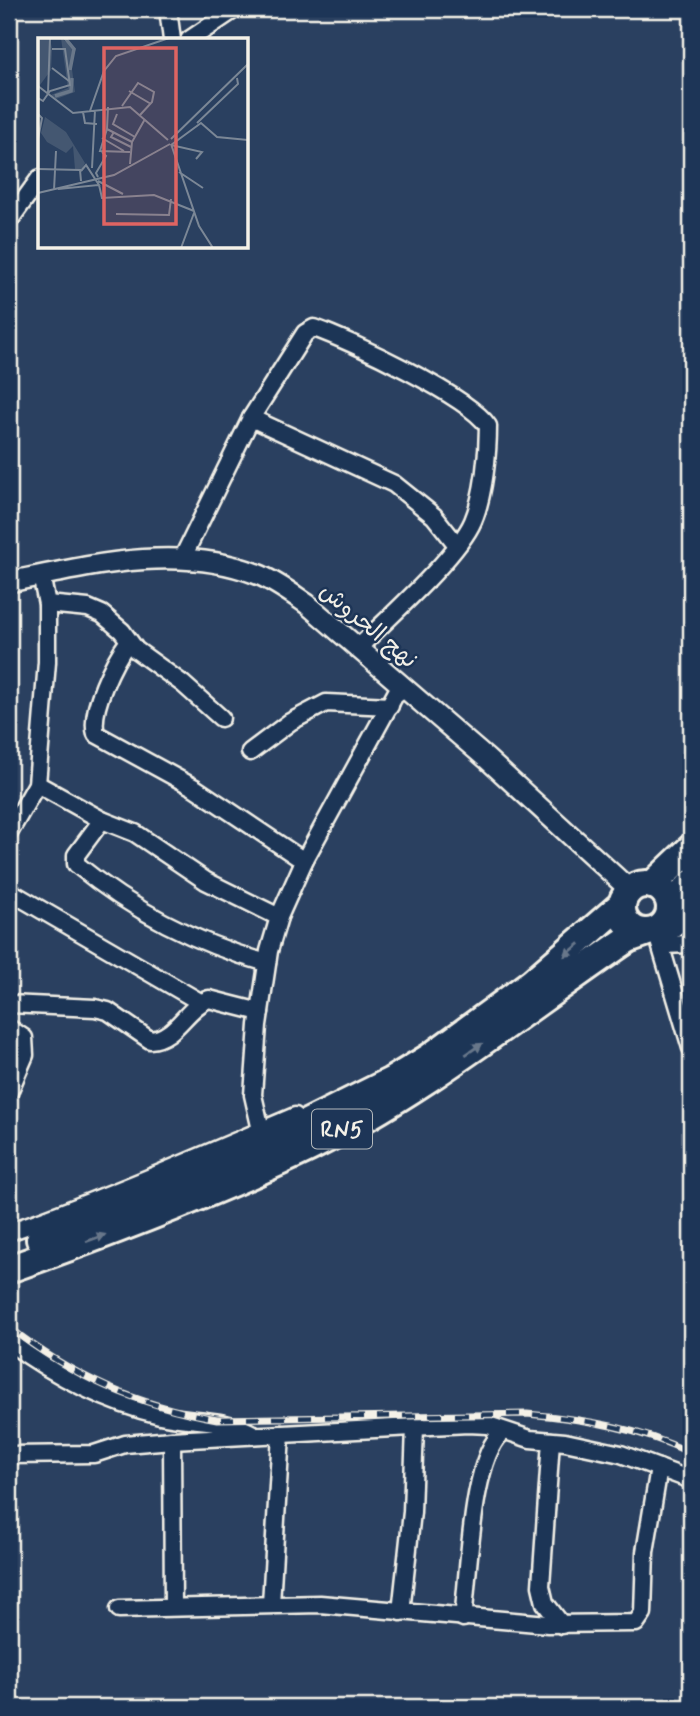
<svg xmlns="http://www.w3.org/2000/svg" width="700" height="1716" font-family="Mynerve,'Playpen Sans Arabic',sans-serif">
<rect width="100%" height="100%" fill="#2a4060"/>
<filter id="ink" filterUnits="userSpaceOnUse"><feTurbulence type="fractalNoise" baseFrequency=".0143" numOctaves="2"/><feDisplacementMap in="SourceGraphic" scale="14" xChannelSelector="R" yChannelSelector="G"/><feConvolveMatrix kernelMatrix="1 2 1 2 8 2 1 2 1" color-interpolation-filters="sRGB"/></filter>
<g filter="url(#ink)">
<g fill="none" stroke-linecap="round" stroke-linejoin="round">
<defs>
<g id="minor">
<path d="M168,9L172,40"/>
<path d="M189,40L235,9"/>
<path d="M9,221L40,178"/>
<path d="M251,418L394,484L434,516L457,545"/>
<path d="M182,559L251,418L305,333L314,328C351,341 468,396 488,426C488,453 484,495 473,521C458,556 388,618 358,648"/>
<path d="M47,604L88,608L102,614L122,631L136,650L183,684L221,718"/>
<path d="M128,642C114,661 89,710 96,734L195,788L304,861"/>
<path d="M250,752L290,722L326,703L390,706"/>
<path d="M37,784L102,820L135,833L206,881L279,917"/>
<path d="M102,820L76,855V864C132,910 198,944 267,963"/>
<path d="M9,833L37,784L47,662V604L41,575"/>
<path d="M9,891L200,1002"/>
<path d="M653,932L659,941L691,1048"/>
<path d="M659,941L691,914"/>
<path d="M661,945L691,944"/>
<path d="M9,1004L95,1008L108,1011L150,1040C176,1039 186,1007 209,999L260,1012"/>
<path d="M9,1028L24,1038L25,1055L9,1092"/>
<path d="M261,1130L253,1095L258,1025L269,951L279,917L304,861L401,684"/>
<path d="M9,1232C106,1198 200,1156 295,1116"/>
<path d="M9,1342C54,1375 105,1402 160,1415C192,1422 226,1418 255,1435"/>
<path d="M172,1440L173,1607"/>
<path d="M551,1441L541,1586L545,1603L562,1625"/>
<path d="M9,1455L94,1454L125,1444L172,1440L468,1424L488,1425L530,1439L565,1442L621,1454L691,1480"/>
<path d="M271,1604L281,1434"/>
<path d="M119,1609L320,1604L548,1624L636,1623L643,1613L645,1552L659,1468"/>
<path d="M401,1612L412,1512L415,1427"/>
<path d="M463,1618C469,1575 471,1456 503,1432"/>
</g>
<path id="tertiary" d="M9,582C88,566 178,543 257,574C275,581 291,593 307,604L487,759L630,890"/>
<g id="primary">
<circle cx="646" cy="908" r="24"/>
<path d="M652,885L691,848"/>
<path d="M670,907L691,884"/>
<path d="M40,1239L210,1171L391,1081L430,1057L531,983L622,904"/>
<path d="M9,1269C111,1233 211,1195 309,1148C424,1092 523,1010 628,939L645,933"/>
</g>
</defs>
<!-- minor casing -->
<use href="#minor" stroke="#f4f1e8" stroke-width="21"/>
<!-- tertiary casing -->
<use href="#tertiary" stroke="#f4f1e8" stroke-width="24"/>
<!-- primary casing -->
<use href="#primary" stroke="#f4f1e8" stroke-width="32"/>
<!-- minor -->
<use href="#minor" stroke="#1d3557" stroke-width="16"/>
<!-- tertiary -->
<use href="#tertiary" stroke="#1d3557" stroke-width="19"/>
<!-- primary -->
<use href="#primary" stroke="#1d3557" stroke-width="26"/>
<defs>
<path id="rail" d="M9,1327C74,1378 137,1405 217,1419L527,1414C585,1419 638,1428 691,1453"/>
</defs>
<!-- rail casing -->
<use href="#rail" stroke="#f4f1e8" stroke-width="7"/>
<!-- rail -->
<use href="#rail" stroke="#1d3557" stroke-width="4.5" stroke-dasharray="13" stroke-linecap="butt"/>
</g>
<!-- one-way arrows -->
<defs><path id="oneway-solid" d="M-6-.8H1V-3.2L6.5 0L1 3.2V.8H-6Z" transform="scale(1.75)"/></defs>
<g fill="#68778a">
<use href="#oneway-solid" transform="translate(572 950) rotate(141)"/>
<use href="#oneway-solid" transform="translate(474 1049) rotate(-34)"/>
<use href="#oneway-solid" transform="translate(96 1238) rotate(-20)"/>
</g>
</g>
<g text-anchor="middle" stroke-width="5" stroke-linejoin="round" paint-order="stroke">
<!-- shield labels -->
<rect fill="#1d3557" stroke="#b4b9bc" stroke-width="2" x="312" y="1109.5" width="60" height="39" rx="5"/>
<g font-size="23" font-weight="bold" fill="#f4f1e8">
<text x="342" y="1137">RN5</text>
</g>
<!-- street labels -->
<g font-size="24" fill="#f4f1e8" stroke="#1d3557">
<text transform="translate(369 625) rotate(40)" y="8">نهج الحروش</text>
</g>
</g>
<!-- overview -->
<g transform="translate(38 38)">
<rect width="210" height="210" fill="#2a4060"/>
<path d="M0,0H12L14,11L13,32L2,47ZM23,0L38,11L33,24L37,54L18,61L13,57L30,50ZM7,79L28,94L47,125L44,132L37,131L35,108L28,115L9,104L3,95Z" fill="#445771"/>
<path fill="none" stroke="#6a788a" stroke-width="3.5" d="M27,0L36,11L32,32M17,58L33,53L34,40"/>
<path fill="none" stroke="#7b8796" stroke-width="2" d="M14,30L31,43M0,48L35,75L92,69L130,102M91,53L113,66M10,55L12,0M0,60L5,63L12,53L32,47L27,11H14M84,68L100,45L116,54L114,64L102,77M70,69L69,91L62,113L92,114M52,73L66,33L78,18L131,0M45,74L47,85L59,86M0,76L4,80L0,101M79,76L75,86L97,99M159,85L200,46L199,40M69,91L94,104M76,94L73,99L93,109M64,100L86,113M133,101L210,26M133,106L161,188L175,210M133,107L163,85L179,99L210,102M133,107L164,114L158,121M92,126L94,104L107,81M54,130L57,72M0,131L42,132L43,143M141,134L165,150M60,139L58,135L68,118L64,114M60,143L85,156M61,147L64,160L116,157L156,173M20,151L61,147L48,127L43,133M16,152L18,113M0,155L76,137L132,106M78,176L131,177L133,161M143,210L156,175"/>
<path fill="#df6462" fill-opacity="0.15" stroke="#df6462" stroke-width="3.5" d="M66,10H138V186H66Z"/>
<rect width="210" height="210" fill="none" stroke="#f4f1e8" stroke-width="3.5"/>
</g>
<!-- margin -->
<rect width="700" height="1716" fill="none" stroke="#1d3557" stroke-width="35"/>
<rect x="18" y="18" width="665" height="1681" fill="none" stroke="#f4f1e8" stroke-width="2.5" filter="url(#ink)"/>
</svg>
